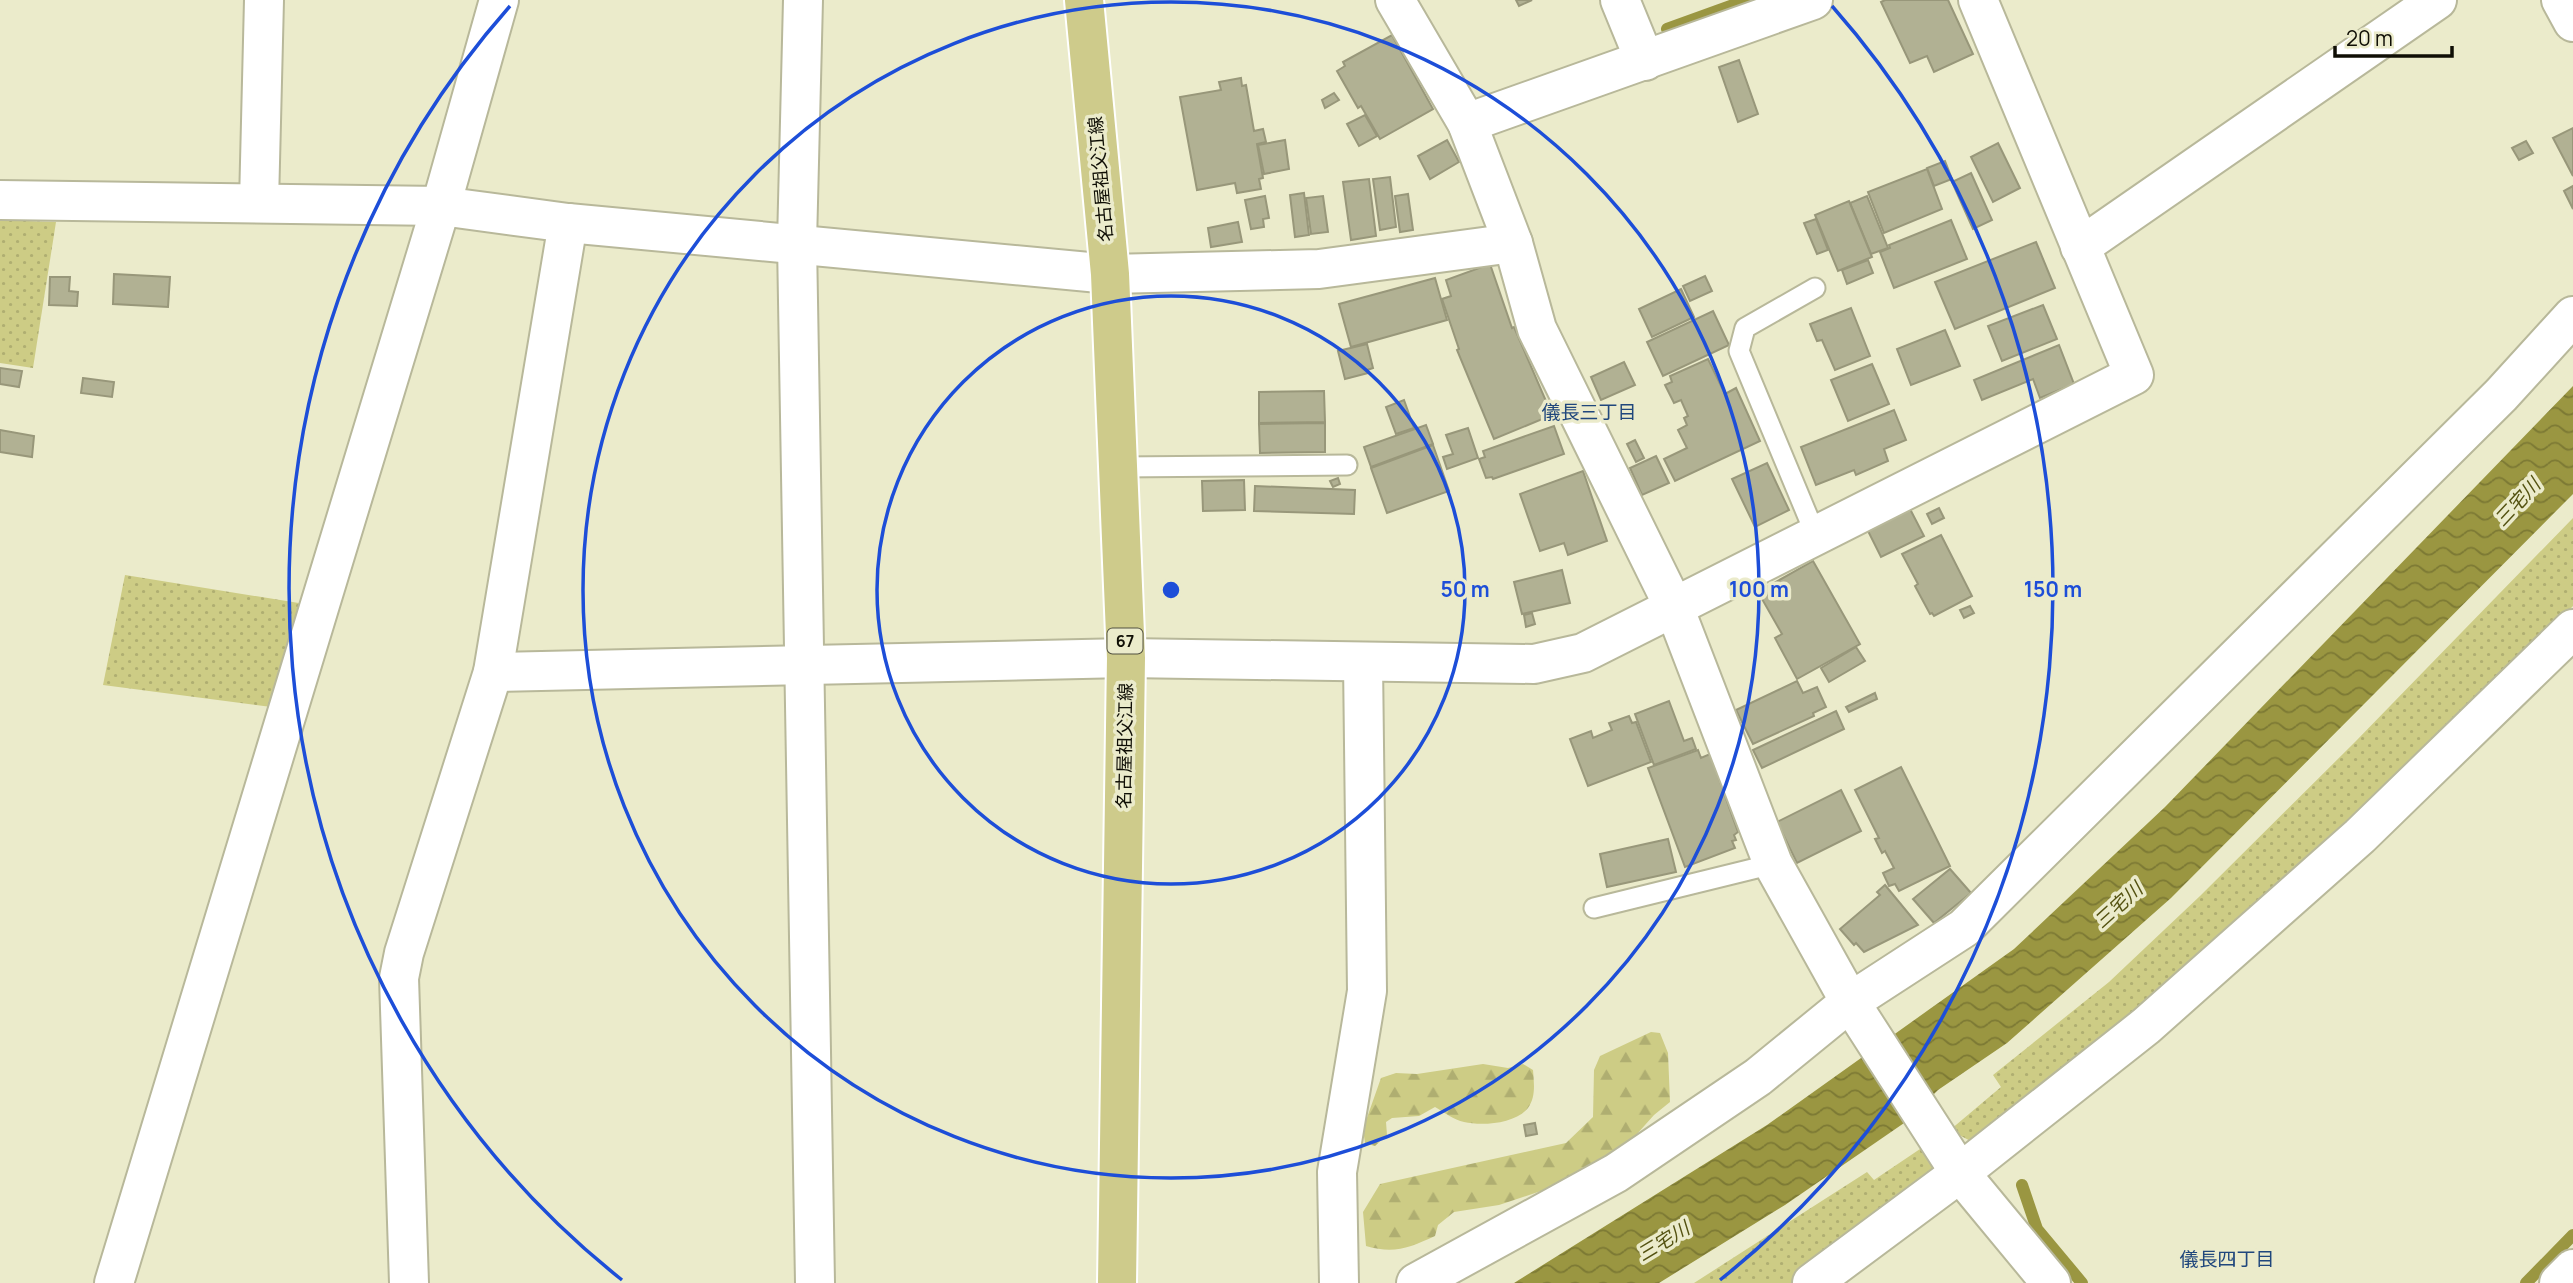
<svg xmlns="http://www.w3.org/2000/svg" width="2573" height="1283" font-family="Manrope,'Noto Sans JP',sans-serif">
<defs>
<pattern id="grass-dots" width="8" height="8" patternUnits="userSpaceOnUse" patternTransform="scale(1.75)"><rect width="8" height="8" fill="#cdcc85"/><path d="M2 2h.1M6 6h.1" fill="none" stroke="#afae71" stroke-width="1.8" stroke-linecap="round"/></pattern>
<pattern id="forest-firs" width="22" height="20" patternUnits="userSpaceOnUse" patternTransform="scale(1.75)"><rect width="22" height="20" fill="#cdcc85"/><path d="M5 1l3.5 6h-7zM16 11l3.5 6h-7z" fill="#afae71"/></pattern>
<pattern id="water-waves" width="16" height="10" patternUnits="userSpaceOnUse" patternTransform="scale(1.75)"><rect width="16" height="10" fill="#9a9641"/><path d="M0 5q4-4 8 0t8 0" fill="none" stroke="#7c7934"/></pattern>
</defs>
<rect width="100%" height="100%" fill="#ebebcb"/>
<!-- grass -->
<g fill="url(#grass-dots)">
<path d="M0,220L56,222L33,368L0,363Z"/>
<path d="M2573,518V606L2348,832L1976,1144L1950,1130L2001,1087L1993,1075L2109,982L2200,896L2355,742Z"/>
<path d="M125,575L311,605L279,708L103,685Z"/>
<path d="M1923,1147L1945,1175L1794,1283H1694L1867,1172L1874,1180Z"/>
</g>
<!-- forest -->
<g fill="url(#forest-firs)">
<path d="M1651,1032L1660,1033L1668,1053L1670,1102L1654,1115L1628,1144L1608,1160L1585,1168L1541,1191L1499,1205L1454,1212L1438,1225L1435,1236C1409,1248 1394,1254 1366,1246L1363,1212L1380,1184L1566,1143L1593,1117L1594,1070L1600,1056Z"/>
<path d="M1483,1064L1508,1068L1523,1064L1533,1070C1534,1083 1536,1097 1528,1108C1515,1124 1482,1126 1464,1122C1454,1120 1444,1112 1435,1107L1419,1116L1392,1118L1386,1122L1387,1135L1375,1146L1365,1143L1363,1129L1381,1078L1396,1073L1417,1074Z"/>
</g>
<!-- water -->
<path fill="url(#water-waves)" d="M2573,386V494L2171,898L2007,1043L1938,1090L1907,1121L1785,1205L1659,1283H1514L1767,1125L2014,949L2165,807Z"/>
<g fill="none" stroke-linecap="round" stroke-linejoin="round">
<!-- stream -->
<g stroke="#9a9641" stroke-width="12">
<path d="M1667,29L1747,0"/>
<path d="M2022,1185L2037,1229L2082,1283"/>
<path d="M2526,1283L2573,1235"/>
</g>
</g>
<!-- building -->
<g fill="#b1b193" stroke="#98977a" stroke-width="2">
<path d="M1516,0H1532L1519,6Z"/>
<path d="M1885,0H1948L1973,54L1934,72L1927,56L1910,63L1881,2Z"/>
<path d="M1392,35L1433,109L1380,139L1361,106L1358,108L1337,71L1345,66L1343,62Z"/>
<path d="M1739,60L1758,114L1738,122L1719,67Z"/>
<path d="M1241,78L1242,86L1246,85L1254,131L1263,129L1266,142L1257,144L1263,178L1259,179L1261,189L1237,193L1235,183L1197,190L1180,97L1221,90L1219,82Z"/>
<path d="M1334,93L1339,100L1325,108L1322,100Z"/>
<path d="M1365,115L1377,136L1359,146L1347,124Z"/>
<path d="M2573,128V176L2553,138Z"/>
<path d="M1285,140L1289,169L1264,174L1258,145Z"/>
<path d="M1447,140L1459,162L1430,179L1418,156Z"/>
<path d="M2526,141L2533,153L2519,160L2512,148Z"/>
<path d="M1998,143L2020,188L1993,202L1971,157Z"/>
<path d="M1945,161L1952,179L1934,186L1927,168Z"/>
<path d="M1927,169L1942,209L1884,233L1868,192Z"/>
<path d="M1971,173L1992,220L1973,229L1952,182Z"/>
<path d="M1390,177L1396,227L1380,230L1373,179Z"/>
<path d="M1369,179L1376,236L1351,240L1343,182Z"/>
<path d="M2573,186V209L2564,191Z"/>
<path d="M1304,193L1309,235L1295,237L1290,195Z"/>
<path d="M1408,194L1413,230L1400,232L1395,196Z"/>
<path d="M1265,196L1269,218L1263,219L1264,227L1251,229L1245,200Z"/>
<path d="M1323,196L1328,232L1311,234L1306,198Z"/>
<path d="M1867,196L1888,248L1871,254L1850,203Z"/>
<path d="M1849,201L1872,257L1838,271L1815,215Z"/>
<path d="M1816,219L1828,250L1817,254L1804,223Z"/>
<path d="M1951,220L1967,259L1894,288L1880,252L1890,248L1889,245Z"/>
<path d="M1238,222L1242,242L1211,247L1208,228Z"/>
<path d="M2036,242L2055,288L1955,329L1935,282Z"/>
<path d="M1868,260L1873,273L1847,284L1842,270Z"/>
<path d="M1490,264L1512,328L1514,327L1552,415L1494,439L1457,350L1459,349L1442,299L1451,296L1446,280Z"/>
<path d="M114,274L170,277L168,307L113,304Z"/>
<path d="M1705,276L1712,291L1690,301L1683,286Z"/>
<path d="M50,277H70L69,291L78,292L77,306L49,305Z"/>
<path d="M1435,278L1447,320L1351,347L1339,304Z"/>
<path d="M1681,289L1694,317L1652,337L1639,309Z"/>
<path d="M2043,305L2057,339L2002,361L1988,326Z"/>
<path d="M1851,308L1870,356L1835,370L1822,340L1817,341L1810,324Z"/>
<path d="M1713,311L1729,345L1663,376L1647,342Z"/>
<path d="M1945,330L1960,366L1911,385L1897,349Z"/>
<path d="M1367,344L1373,368L1367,370L1368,373L1345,379L1338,351Z"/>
<path d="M2059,345L2074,384L2040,398L2033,379L1982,400L1974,380Z"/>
<path d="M1708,359L1725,394L1736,388L1760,441L1675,481L1664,459L1687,448L1678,430L1687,425L1684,418L1688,416L1681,400L1674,403L1665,385L1672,382L1670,376Z"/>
<path d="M1624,362L1635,385L1601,400L1591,377Z"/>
<path d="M1872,364L1889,404L1848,421L1831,380Z"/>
<path d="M0,368L22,371L19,387L0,384Z"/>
<path d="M83,378L114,382L112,397L81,393Z"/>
<path d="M1324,391L1325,422L1259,423V392Z"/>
<path d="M1404,400L1414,428L1396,434L1386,407Z"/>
<path d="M1894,410L1906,440L1884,449L1888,461L1856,475L1854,470L1816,485L1801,447Z"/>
<path d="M1325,423V452L1260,453L1259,424Z"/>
<path d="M1426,425L1433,444L1371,467L1364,447Z"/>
<path d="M1554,426L1564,454L1493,479L1492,477L1486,478L1479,459L1485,457L1483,451Z"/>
<path d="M1468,428L1478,458L1447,469L1443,457L1453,454L1446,435Z"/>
<path d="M0,430L34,436L32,457L0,452Z"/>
<path d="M1635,440L1644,458L1636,462L1627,444Z"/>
<path d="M1433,445L1449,491L1387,513L1371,468Z"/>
<path d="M1656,456L1669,483L1642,495L1630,468Z"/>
<path d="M1767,463L1789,510L1755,527L1732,479Z"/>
<path d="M1583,471L1607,541L1568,555L1564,543L1540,551L1520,494Z"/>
<path d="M1338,478L1340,484L1333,487L1330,481Z"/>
<path d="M1244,480L1245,510L1203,511L1202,481Z"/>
<path d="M1255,486L1355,490L1354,514L1254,511Z"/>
<path d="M1939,508L1944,518L1932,524L1927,514Z"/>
<path d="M1910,509L1924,536L1881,557L1868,531Z"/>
<path d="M1941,535L1972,596L1934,616L1932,613L1930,614L1915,586L1918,584L1902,554Z"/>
<path d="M1813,561L1860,644L1797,679L1775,638L1782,634L1758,592Z"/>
<path d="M1562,570L1570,603L1522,614L1514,582Z"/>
<path d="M1970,606L1974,613L1964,618L1960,610Z"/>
<path d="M1532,613L1535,624L1526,627L1524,615Z"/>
<path d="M1856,647L1865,661L1829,682L1821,668Z"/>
<path d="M1797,681L1803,693L1817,687L1826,707L1813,713L1814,716L1753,744L1736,710Z"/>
<path d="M1875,693L1877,699L1849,712L1846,707Z"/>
<path d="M1669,701L1684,741L1692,738L1696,749L1654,765L1635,714Z"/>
<path d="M1836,711L1844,729L1762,768L1753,750Z"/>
<path d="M1629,716L1632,723L1636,722L1651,762L1588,786L1570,739L1591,731L1593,738L1612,730L1609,723Z"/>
<path d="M1698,750L1701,758L1710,754L1738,832L1734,835L1736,840L1732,841L1735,848L1685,867L1648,768Z"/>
<path d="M1901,767L1950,866L1899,891L1895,884L1889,886L1883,873L1894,868L1885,851L1882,853L1875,839L1879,838L1855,790Z"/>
<path d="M1841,790L1861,831L1797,863L1777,822Z"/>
<path d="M1668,839L1676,872L1607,887L1600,854Z"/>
<path d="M1950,869L1971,893L1934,923L1913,899Z"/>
<path d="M1885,885L1918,925L1864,952L1856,943L1854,945L1840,929L1880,895L1877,892Z"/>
<path d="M1535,1123L1537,1134L1526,1136L1524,1125Z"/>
</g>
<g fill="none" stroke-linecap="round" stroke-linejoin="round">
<defs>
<g id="lane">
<path d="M1815,288L1745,328L1739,351L1816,536"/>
<path d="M1118,467L1347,465"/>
<path d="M1594,908L1773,864"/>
</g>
<g id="street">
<path d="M803,0L797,243L815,1283"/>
<path d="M1395,0L1467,123L1513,243L1537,329L1674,607L1773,864L1850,1002L1960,1173L2051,1283"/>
<path d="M1620,0L1645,61"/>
<path d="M2561,0L2573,22"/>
<path d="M1467,123L1813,0"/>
<path d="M0,200L441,206L568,223L1110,274L1319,269L1513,243"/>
<path d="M259,203L264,0"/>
<path d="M2080,247L2437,0"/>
<path d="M493,672L1126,658L1534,664L1583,653L2134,375L1978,0"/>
<path d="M114,1283L441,206L499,0"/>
<path d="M409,1283L399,978L404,953L493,672L568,223"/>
<path d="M1339,1283L1337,1172L1367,991L1363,662"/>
<path d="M1416,1283L1616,1173L1758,1077L1850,1002L1964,928L2501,395L2573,316"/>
<path d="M1812,1283L1960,1173L2146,1026L2360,836L2573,629"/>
<path d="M2559,1283L2573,1269"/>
</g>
<path id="primary" d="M1084,0L1110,274L1126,658L1117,1283"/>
</defs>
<!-- lane casing -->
<use href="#lane" stroke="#b8b89a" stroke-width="23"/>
<!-- street casing -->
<use href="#street" stroke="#b8b89a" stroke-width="42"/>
<!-- primary casing -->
<use href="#primary" stroke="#fff" stroke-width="42"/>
<!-- lane -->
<use href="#lane" stroke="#fff" stroke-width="19"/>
<!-- street -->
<use href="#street" stroke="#fff" stroke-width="38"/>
<!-- primary -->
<use href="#primary" stroke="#cecb8b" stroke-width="38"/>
</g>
<!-- distance rings -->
<g fill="none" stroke="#1d4ed8" stroke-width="3.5">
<circle cx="1171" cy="590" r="294"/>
<circle cx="1171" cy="590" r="588"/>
<path d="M622 1280A882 882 0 0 1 510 6M1832 6A882 882 0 0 1 1720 1280"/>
</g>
<g text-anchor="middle" stroke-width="7" stroke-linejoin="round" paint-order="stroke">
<!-- shield labels -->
<rect fill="#ebebcb" stroke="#515040" stroke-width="2" x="1107.5" y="628.5" width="35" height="25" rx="5"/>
<g font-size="16" font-weight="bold" fill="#0f0e05">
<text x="1125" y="647">67</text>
</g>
<!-- street labels -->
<g font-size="18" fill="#0f0e05" stroke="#ebebcb">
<text transform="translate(1101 179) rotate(-95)" y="6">名古屋祖父江線</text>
<text transform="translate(1125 746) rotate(-89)" y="6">名古屋祖父江線</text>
</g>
<!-- neighbourhood labels -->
<g font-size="19" fill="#20477c" stroke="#ebebcb">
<text x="1589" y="419">儀長三丁目</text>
<text x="2227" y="1266">儀長四丁目</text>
</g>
<!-- water labels -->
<g font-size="19" font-style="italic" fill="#545211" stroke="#ebebcb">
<text transform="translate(2517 502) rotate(-47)" y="7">三宅川</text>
<text transform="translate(2118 905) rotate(-42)" y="7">三宅川</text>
<text transform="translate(1663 1241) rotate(-31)" y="7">三宅川</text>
</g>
</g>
<circle cx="1171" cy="590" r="10" fill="#1d4ed8" stroke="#ebebcb" stroke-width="3.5"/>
<g font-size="21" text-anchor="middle" font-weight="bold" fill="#1d4ed8" stroke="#ebebcb" stroke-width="7" stroke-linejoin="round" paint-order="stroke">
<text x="1465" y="597">50 m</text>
<text x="1759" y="597">100 m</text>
<text x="2053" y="597">150 m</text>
</g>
<!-- scale -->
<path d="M2335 46v10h117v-10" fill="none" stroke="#0f0e05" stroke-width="3.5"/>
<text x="2346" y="46" font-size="21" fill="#0f0e05" stroke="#ebebcb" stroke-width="5" paint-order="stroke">20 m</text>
</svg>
